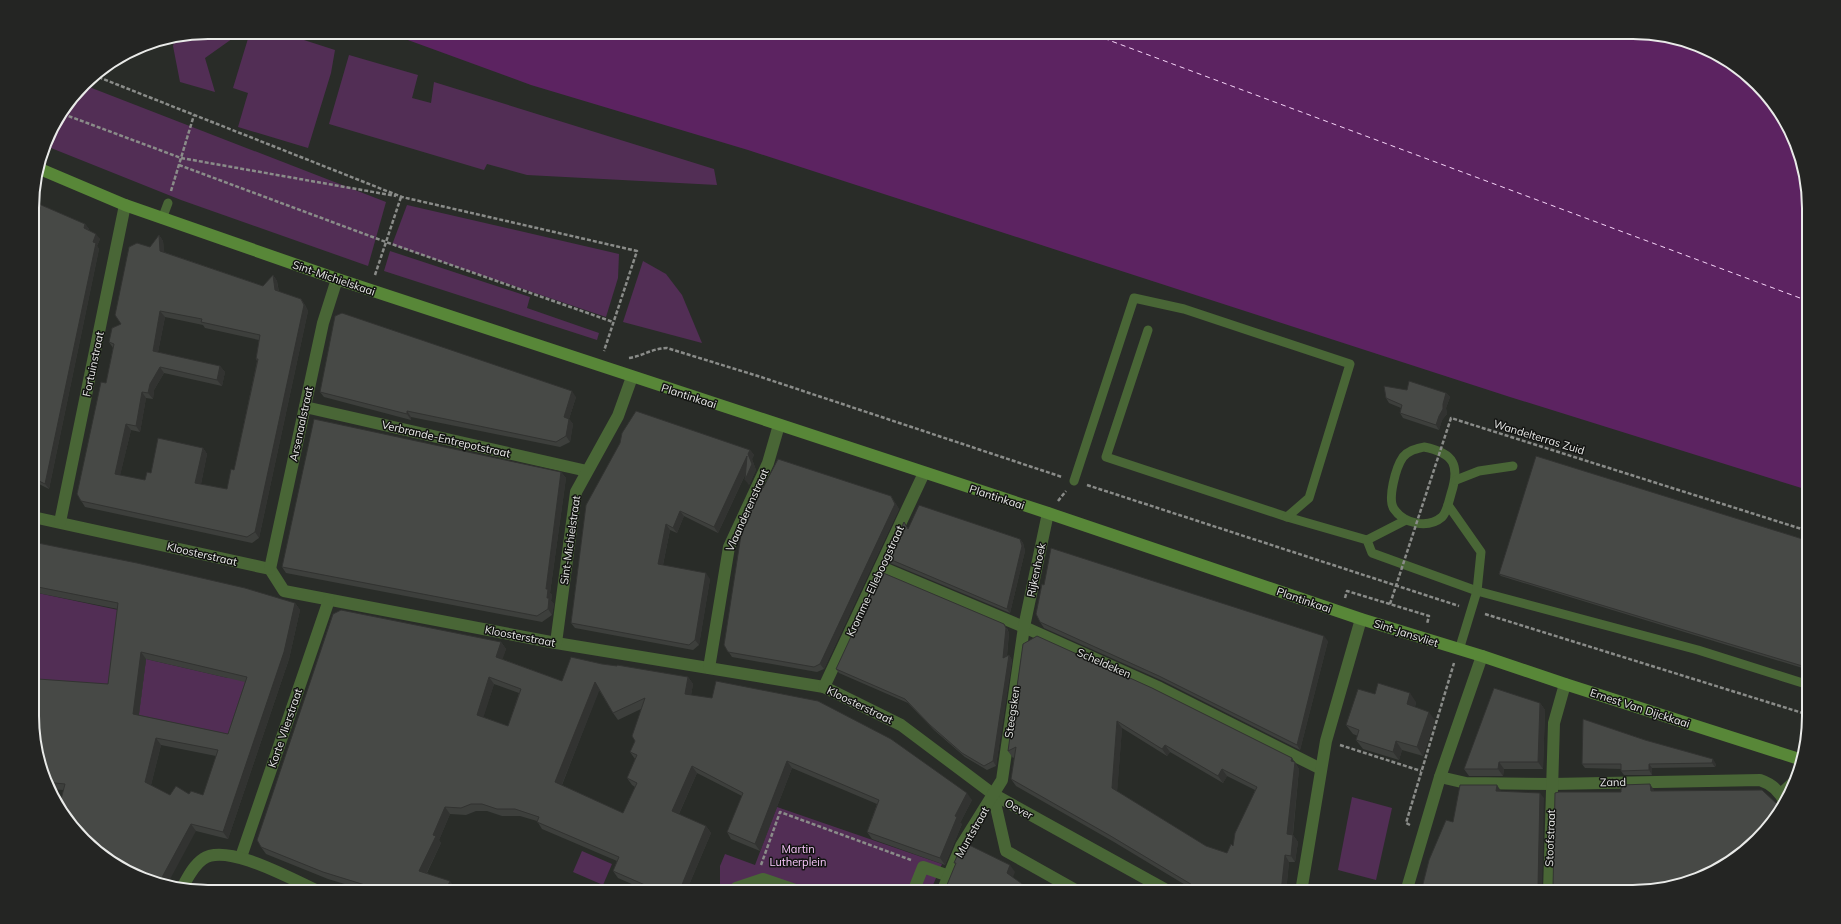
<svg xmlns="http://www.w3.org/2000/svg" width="1841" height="924" font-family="Mulish,sans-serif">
<rect width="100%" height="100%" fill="#292c28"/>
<!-- green -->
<g fill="#522e55">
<path d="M208,32H225L236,36L205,58L215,92L180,82L173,46L175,39Z"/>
<path d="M250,32H279L335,50L331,73L308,148L238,127L248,93L233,88Z"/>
<path d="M349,55L418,75L412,98L431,103L434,82L714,169L717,185L527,175L487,164L484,170L329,124Z"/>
<path d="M84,85L386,202L368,266L181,200L46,146L50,130Z"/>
<path d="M407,205L619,254L618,278L606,317L392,245Z"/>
<path d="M390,251L530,297L527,308L599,333L597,340L384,271Z"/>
<path d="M643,261L666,274L682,295L702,343L623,322Z"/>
<path d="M33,592L123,611L113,695L33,694Z"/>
<path d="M257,651L233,741L138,721L146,659L228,678Z"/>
<path d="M1352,797L1392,808L1376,880L1338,870Z"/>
<path d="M777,807L942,864L930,892H720V866L725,854L755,865Z"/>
<path d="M582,851L612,864L603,885L573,872Z"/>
</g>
<!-- water -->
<path fill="#5c2361" d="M386,32H1633L1711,50L1773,101L1796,141L1808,185V490L1510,397L748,150L531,85Z"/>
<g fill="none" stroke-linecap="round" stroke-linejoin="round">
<!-- ferry -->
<path stroke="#f7d6f9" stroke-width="1" stroke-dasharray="5 4" stroke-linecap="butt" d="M1087,32L1808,301"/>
<!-- path -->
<g stroke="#8a8c89" stroke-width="2.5" stroke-dasharray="4 2" stroke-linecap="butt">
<path d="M93,75L402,197L637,251L604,351"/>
<path d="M63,114L181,158L396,196"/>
<path d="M179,165L386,242L613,322"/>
<path d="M171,191L194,115"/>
<path d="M375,275L401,197"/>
<path d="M629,358C643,356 653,348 667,348L761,377L1062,477"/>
<path d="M1087,485L1459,606"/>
<path d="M1058,501L1066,491"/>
<path d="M1345,598L1347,591L1429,616L1427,624"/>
<path d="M1485,614L1809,715"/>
<path d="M1340,745L1421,771"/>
<path d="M1410,825L1406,823L1454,663"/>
<path d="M761,865L780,812L911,860"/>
</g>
<!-- lane -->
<g stroke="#496636" stroke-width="9">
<path d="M162,219L168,203"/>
<path d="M1148,330L1106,457L1287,517L1367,540L1372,553L1477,591L1698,650L1809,685"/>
<path d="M1424,447C1455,453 1460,466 1451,494C1449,501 1447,512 1442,517C1428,529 1404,524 1394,509C1387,499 1396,467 1403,457C1409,450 1416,449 1424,447Z"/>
<path d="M1456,480L1479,471L1513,466"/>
<path d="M1074,481L1134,298L1184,309L1350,364L1309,498L1287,517"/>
<path d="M1448,505L1481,552L1477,591L1459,650"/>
<path d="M1367,540L1406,520"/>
</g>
<!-- street -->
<g stroke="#496636" stroke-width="12">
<path d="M305,407L587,471"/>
<path d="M33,517L270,569L284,591L556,643L824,687L901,725L993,794L1170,892"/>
<path d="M60,522L125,205"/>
<path d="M881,567L1024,627L1160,688L1321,769"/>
<path d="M270,569L323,323L337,279"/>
<path d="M556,643L576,492L618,416L632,377"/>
<path d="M709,668L729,547L768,463L779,425"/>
<path d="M824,687L924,473"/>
<path d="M1440,777L1466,783L1552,784L1760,780C1772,784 1780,791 1785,803"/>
<path d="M993,794L1006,851L1079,892"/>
<path d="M1781,794L1794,782"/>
<path d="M241,857L329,600"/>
<path d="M183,886C188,877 194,865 203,859C227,842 295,881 320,892"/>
<path d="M734,892L736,888L763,879L801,892"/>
<path d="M913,892L923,867L949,876"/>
<path d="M942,892L961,846L1002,780L1024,627L1048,513"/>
<path d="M1301,892L1326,741L1361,619"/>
<path d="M1406,892L1440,777L1482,656"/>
<path d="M1549,892L1554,723L1565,684"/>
</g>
<!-- secondary -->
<path stroke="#588738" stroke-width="12" d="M40,169L125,205L337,279L1048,513L1361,619L1482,656L1565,684L1799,759"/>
<!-- path-bridge -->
<path stroke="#8a8c89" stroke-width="2.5" stroke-dasharray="4 2" stroke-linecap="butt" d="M1390,604L1451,418L1808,531"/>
</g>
<!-- wall -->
<g fill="#3d3f3c" fill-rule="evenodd">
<path d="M32,201L85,224L89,229V230L100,239L97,246L99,249L49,489L33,481V281L37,257L33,256Z"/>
<path d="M159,235L163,241L164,252L263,286L273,275L277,281L279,292L301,299L305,305L308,311L259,538L252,543L85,507L77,494L106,383L113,348L109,342L121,324L150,247ZM165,317L203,325L205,328L259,340L256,359L257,361L234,470L227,489L201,484L207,454L203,448L151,473L145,480L120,475L131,430L140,432L146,398L153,399L154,390L164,373L222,386L225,372L220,366L158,352Z"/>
<path d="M1407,390L1446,393L1450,397L1446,408L1447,414L1442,420L1439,430L1403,418L1400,413L1401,408L1389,403L1386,398Z"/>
<path d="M320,392L576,397L569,419L573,424L570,442L560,447L411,417V420L324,397Z"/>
<path d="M750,450L754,455L752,459L756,470L749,485L746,473L718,533L684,516L677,533L670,530L663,565L710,579L699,645L693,650L575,628L571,623L586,505Z"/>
<path d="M561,472L566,478L550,593L552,595L551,601L554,604L552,615L542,622L286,573L282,567Z"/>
<path d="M761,484L763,487L891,496L894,501L899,509L824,669L817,672L732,657L724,645Z"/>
<path d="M907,527L908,528L1020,539L1023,543L1025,551L1010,613L890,563L887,558Z"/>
<path d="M1809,541V670L1501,576L1499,574Z"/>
<path d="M33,542L295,603L300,610L289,659L228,839L196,831L63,790L49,789L45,783L34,739L108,684L118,609L33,592ZM146,659L245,682L228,734L139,715ZM161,745L216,756L203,795L189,794L170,795L151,785Z"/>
<path d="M1040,622L1328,641L1300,750L1163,681L1044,628Z"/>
<path d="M1007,628L1009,633L1007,656L1009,655L1012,660L996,766L987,770L965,757L934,730L908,703L839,673L836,669Z"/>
<path d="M501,642L506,649L502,659L562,681L602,664L688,677L693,684L691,695L972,800L960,823L962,824L945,865L872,839L867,832L877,804L792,768L760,851L731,839L727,832L742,796L697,773L679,814L706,826L711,833L686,892H650L618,878L613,871L617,861L542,829L537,821L520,816H502L487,811H476L466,815L450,814L439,840L441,843L427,873L455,888L453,892H351L358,888L328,879L266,854L261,847ZM494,684L519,693L508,726L483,717ZM599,690L613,713L618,720L641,709L635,741L630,752L635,759L627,778L632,785L635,787L623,813L562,785Z"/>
<path d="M1023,644L1292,758L1299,769L1293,835L1298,842L1295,862H1289L1286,892H1197L1114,842L1016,786L1011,779L1015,757L1013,758L1008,751ZM1122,728L1167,756L1170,752L1223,783L1227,776L1255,790L1233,846L1227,853L1206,846L1117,791Z"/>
<path d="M1375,694L1416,702L1415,707L1435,720L1423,756L1402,750L1399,760L1363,749L1356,740L1358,736L1353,734L1346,725Z"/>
<path d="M1540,703L1545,710L1543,769H1504L1503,776H1469L1464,769Z"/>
<path d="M1583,719L1716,764L1715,767L1652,768V775H1624L1621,771V769L1585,768L1582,764Z"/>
</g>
<!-- shaded-wall -->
<g fill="#323331">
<path d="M85,224L89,229L88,234L84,228Z"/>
<path d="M96,234L100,239L97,246L99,249L49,489L45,484L93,242Z"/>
<path d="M159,235L163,241L165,257L160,251Z"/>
<path d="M273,275L277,281L279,296L275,290Z"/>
<path d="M301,299L305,305L308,311L259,538L255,532Z"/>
<path d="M160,311L165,317L157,357L153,351Z"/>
<path d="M220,366L225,372L222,386L217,380Z"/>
<path d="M160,367L164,373L154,390L153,399L148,393L150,384Z"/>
<path d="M572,391L576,397L569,419L573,424L570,442L566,436L564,417Z"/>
<path d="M142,392L146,398L140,432L136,426Z"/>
<path d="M1446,393L1450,397L1446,408L1447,414L1442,420L1439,430L1436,425Z"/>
<path d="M407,411L411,417V420L407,414Z"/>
<path d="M126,424L131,430L119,480L115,474Z"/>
<path d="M203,448L207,454L200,489L195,483Z"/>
<path d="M750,450L754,455L752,459L756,470L749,485L745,480L748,454Z"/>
<path d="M747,456L751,462L718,533L714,527Z"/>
<path d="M561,472L566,478L550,593L552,595L551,601L554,604L552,615L548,609L546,589Z"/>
<path d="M891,496L894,501L899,509L824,669L820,664Z"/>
<path d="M680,511L684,516L677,533L673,528Z"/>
<path d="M666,524L670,530L662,569L658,564Z"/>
<path d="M1020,539L1023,543L1025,551L1010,613L1007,609Z"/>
<path d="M706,573L710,579L699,645L695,640Z"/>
<path d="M295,603L300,610L289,659L228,839L223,832Z"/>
<path d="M1004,624L1009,633L1006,663L1003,658Z"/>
<path d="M1324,636L1328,641L1300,750L1297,745Z"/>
<path d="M501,642L506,649L501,664L496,657Z"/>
<path d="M141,652L146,659L138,721L133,714Z"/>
<path d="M1009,655L1012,660L996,766L993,761Z"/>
<path d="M489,677L494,684L482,722L477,715Z"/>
<path d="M688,677L693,684L690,701L685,694Z"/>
<path d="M595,682L600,689L560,789L555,782Z"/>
<path d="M1410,693L1416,702L1413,713L1407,704Z"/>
<path d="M1540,703L1545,710L1543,769L1538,762Z"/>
<path d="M1429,712L1435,720L1423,756L1417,747Z"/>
<path d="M1117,721L1122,728L1117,795L1112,788Z"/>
<path d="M156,738L161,745L150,789L145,782Z"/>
<path d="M1396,741L1402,750L1399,760L1393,752Z"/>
<path d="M1165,745L1170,752L1167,756L1162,749Z"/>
<path d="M1292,758L1299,769L1292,841L1293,835L1298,842L1295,862L1291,856L1287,834Z"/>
<path d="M1713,759L1716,764L1715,767L1712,763Z"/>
<path d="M787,761L792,768L760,851L755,844Z"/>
<path d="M1499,762L1504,769L1503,776L1498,769Z"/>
<path d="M1649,764L1652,768V775L1649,770Z"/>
<path d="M692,766L697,773L677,818L672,811Z"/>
<path d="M1222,769L1227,776L1223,783L1218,776Z"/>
<path d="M1650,784L1654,790L1655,797L1651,791Z"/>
<path d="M1497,785L1501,791L1500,797L1496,791Z"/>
<path d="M967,793L972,800L960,823L962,824L945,865L940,858L955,816Z"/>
<path d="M1540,793L1544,798L1542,892L1539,890L1538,886Z"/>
<path d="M445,807L450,814L439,840L441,843L424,878L419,871L433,835Z"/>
<path d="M191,824L196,831L168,883L160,881Z"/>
<path d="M706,826L711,833L686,892H679Z"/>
<path d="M1285,855L1289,862L1286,892H1281Z"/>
<path d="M1010,865L1015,872L1012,880L1007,873Z"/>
<path d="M450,881L455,888L453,892H445Z"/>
</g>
<!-- building -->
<g fill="#474946" stroke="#323331" fill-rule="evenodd">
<path d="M32,201L85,224L84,228L96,234L93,242L96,243L45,484L33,478V281L38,252L33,251Z"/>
<path d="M159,235L160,251L263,286L273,275L275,290L301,299L304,305L255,532L247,537L81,501L77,494L101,382L106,383L114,344L109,342L112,328L121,324L115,315L129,247L137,243L150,247ZM160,311L202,319L201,322L260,335L256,359H258L234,470L231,469L227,489L195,483L203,448L158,438L151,473L147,472L145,480L115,474L126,424L136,426L142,392L148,393L150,384L160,367L217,380L220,366L153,351Z"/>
<path d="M342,313L572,391L564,417L569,419L566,436L556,442L407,411V414L320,392L335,316Z"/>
<path d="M1409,381L1446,393L1443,404V409L1439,416L1436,425L1400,413L1402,405L1386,398L1384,386L1407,390Z"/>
<path d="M636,411L750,450L748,454L752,464L745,480L747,456L714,527L680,511L673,528L666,524L658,564L706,573L695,640L689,645L571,623L586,505L620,443L622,433Z"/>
<path d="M314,419L561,472L546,589H548L547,598H549L548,609L537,616L282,567Z"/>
<path d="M1536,456L1809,541V668L1499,574Z"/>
<path d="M778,459L891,496L895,504L820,664L814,667L728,652L724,645L743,522L761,484L763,488Z"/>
<path d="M919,505L1020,539L1022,546L1007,609L887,558L904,522L908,529Z"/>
<path d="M33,542L137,563L245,588L295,603L284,652L223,832L191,824L160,881L130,874L68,823L59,807L65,784L45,782L34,739L33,683L38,679L108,684L118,603L33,586ZM141,652L247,677L228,734L133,714ZM156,738L218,750L203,795L191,791L189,794L176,786L170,795L145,782Z"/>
<path d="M1051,548L1324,636L1297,745L1159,676L1040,622L1036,614L1042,584L1044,585Z"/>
<path d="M881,572L1004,624L1006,628L1003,658L1009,655L993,761L984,766L962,753L930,725L905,699L836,669Z"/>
<path d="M341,610L501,642L496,657L562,681L571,657L602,664L617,666V665L688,677L685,694L712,698L716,681L818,701L891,739L967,793L955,816L957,817L940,858L867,832L879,800L787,761L755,844L727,832L743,793L692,766L672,811L706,826L679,892H661L613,871L619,857L537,822L539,817L515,809H497L482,804H471L461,808L445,807L433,835L436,836L419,871L450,881L445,892H351L365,885L323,872L261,847L257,840L333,614ZM489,677L521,689L508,726L477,715ZM595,682L613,713L645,698L632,736L635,741L630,752L637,755L627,778L637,783L623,813L555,782Z"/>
<path d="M1037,636L1152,688L1292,758L1291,761L1295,762L1287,834L1293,835L1291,856L1285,855L1281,892H1204L1109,835L1011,779L1016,747L1008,751L1023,644ZM1117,721L1162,749L1165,745L1218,776L1222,769L1257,787L1235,833L1233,846L1231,844L1227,853L1206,846L1112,788Z"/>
<path d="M1378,683L1410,693L1407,704L1429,712L1417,747L1396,741L1393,752L1356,740L1359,730L1346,725L1358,689L1375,694Z"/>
<path d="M1494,688L1540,703L1538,762H1499L1498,769H1464Z"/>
<path d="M1583,719L1645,740L1713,759L1712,763L1649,764V770L1621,771V764H1582Z"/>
<path d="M1650,784L1651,791L1762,790L1777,804L1781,805L1784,803L1765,832L1730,862L1689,883L1644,892H1550L1553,887L1555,793L1559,792H1621V785Z"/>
<path d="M1460,785H1497L1496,791L1540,793L1538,886L1539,890L1541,892H1421L1429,860L1446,820L1453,822Z"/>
<path d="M1791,792V794L1787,799L1788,795Z"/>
<path d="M963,842L1010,865L1007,873L1025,886L1024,888L1030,892H944L956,863H954Z"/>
<path d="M498,889L511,892H497Z"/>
</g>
<g text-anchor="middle" stroke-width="3" stroke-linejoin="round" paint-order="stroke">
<!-- street labels -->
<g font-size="11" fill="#e9eae8" stroke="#131412">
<text transform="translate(334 278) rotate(19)" y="4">Sint-Michielskaai</text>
<text transform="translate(93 364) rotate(-78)" y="4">Fortuinstraat</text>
<text transform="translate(689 396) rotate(18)" y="4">Plantinkaai</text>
<text transform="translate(301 424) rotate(-78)" y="4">Arsenaalstraat</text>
<text transform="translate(1539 437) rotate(17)" y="4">Wandelterras Zuid</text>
<text transform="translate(446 439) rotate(13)" y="4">Verbrande-Entrepotstraat</text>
<text transform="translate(997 497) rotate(18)" y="4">Plantinkaai</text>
<text transform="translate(747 510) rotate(-66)" y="4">Vlaanderenstraat</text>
<text transform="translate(570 540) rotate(-82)" y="4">Sint-Michielstraat</text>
<text transform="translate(202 554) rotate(13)" y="4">Kloosterstraat</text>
<text transform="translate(1036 570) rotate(-78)" y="4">Rijkenhoek</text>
<text transform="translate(875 581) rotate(-65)" y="4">Kromme-Elleboogstraat</text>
<text transform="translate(1304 600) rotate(19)" y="4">Plantinkaai</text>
<text transform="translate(1406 633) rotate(18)" y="4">Sint-Jansvliet</text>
<text transform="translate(520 636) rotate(11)" y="4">Kloosterstraat</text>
<text transform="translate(1104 663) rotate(24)" y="4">Scheldeken</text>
<text transform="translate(860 705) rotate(26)" y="4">Kloosterstraat</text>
<text transform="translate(1640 708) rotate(18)" y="4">Ernest Van Dijckkaai</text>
<text transform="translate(1012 712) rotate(-82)" y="4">Steegsken</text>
<text transform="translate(285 728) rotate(-71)" y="4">Korte Vlierstraat</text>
<text transform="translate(1613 782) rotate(-1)" y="4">Zand</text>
<text transform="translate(1019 809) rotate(29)" y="4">Oever</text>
<text transform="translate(972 832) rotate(-60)" y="4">Muntstraat</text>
<text transform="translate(1550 838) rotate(-88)" y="4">Stoofstraat</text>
</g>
<!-- park labels -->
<g font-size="11" fill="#f9c7fc" stroke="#131412">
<text x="798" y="853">Martin<tspan x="798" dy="13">Lutherplein</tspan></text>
</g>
</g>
<!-- crop -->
<path d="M0 0H1841V924H0ZM208 39H1633A169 169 0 0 1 1802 208V716A169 169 0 0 1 1633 885H208A169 169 0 0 1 39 716V208A169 169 0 0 1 208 39Z" fill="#242523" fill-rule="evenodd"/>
<path fill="none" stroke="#e9eae8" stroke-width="2" d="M208 39H1633A169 169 0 0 1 1802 208V716A169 169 0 0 1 1633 885H208A169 169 0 0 1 39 716V208A169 169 0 0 1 208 39Z"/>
</svg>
